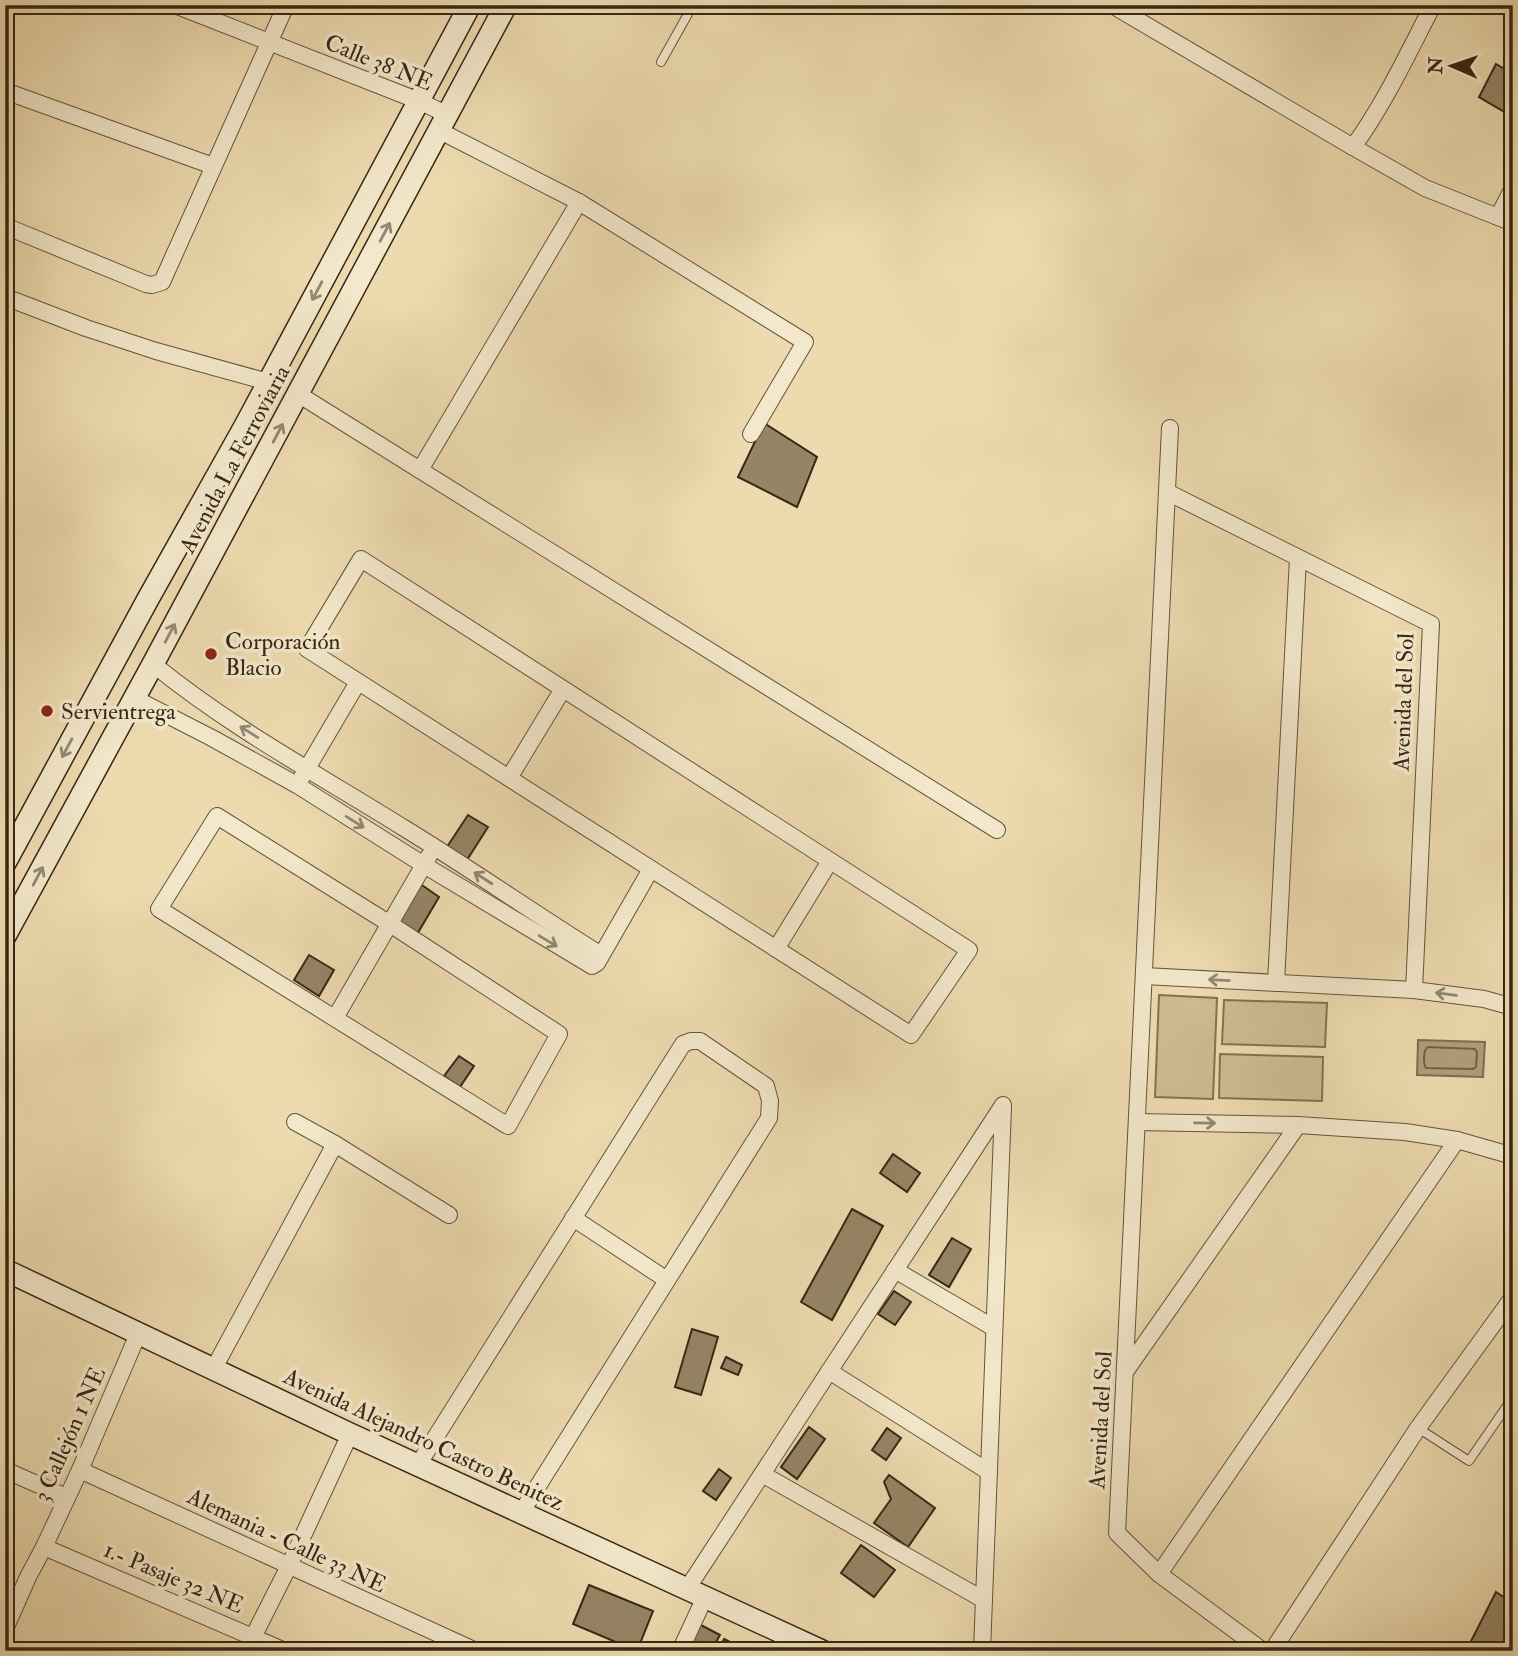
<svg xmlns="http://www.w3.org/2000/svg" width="1518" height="1656" font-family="'IM FELL Double Pica',serif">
<rect width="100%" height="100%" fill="#eddbaf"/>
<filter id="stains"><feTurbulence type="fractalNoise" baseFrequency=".00286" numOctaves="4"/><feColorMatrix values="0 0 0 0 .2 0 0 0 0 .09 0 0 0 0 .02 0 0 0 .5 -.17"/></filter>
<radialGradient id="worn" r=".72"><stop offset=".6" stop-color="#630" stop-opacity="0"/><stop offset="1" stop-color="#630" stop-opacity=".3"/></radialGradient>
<!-- green -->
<g fill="#cebc95" stroke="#827256" stroke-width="2">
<path d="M1159,995L1217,998L1213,1099L1155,1097Z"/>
<path d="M1224,1000L1327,1003L1325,1047L1222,1044Z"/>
<path d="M1220,1054L1323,1057L1322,1101L1219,1098Z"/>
</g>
<!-- water -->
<path fill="#af9e7b" stroke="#7f6e53" stroke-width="2" d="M1418,1040L1485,1042L1483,1077L1417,1075Z"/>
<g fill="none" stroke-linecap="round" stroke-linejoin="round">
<!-- shore -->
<path stroke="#726249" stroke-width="2" d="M1428,1047L1475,1049L1477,1052L1476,1067L1473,1069L1426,1068C1423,1063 1423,1050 1428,1047Z"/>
</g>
<!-- building -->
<g fill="#958566" stroke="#362717" stroke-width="2">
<path d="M1496,64L1513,74V117L1479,97Z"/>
<path d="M764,423L817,457L797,507L738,477Z"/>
<path d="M468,815L488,827L465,863L445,850Z"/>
<path d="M419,883L439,897L416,936L396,924Z"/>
<path d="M309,955L334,970L319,996L294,980Z"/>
<path d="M459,1056L474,1066L460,1087L444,1076Z"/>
<path d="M893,1154L920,1173L907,1192L880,1173Z"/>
<path d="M852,1209L883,1226L832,1320L801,1302Z"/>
<path d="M952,1238L971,1249L949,1287L929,1275Z"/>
<path d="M894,1291L911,1302L895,1325L878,1314Z"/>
<path d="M692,1329L718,1337L701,1395L675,1387Z"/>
<path d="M726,1357L742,1365L738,1375L721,1368Z"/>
<path d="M809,1427L825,1439L797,1479L781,1467Z"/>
<path d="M887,1428L901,1438L886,1460L872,1450Z"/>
<path d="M719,1469L731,1478L716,1500L703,1491Z"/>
<path d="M889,1475L935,1508L908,1547L874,1523L891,1499L884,1482Z"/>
<path d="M861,1545L895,1570L874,1597L841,1573Z"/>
<path d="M589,1585L653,1611L637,1651L573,1624Z"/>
<path d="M1496,1592L1513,1603V1651H1466Z"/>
<path d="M697,1623L720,1635L711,1651H690L684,1648Z"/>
<path d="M724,1639L742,1648L741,1651H718Z"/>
</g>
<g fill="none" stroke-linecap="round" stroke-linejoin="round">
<defs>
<g id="lane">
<path d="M661,62L693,5"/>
<path d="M1418,1428L1469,1461L1513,1397"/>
</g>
<g id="street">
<path d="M175,5L419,101L448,115"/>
<path d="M1112,5L1353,147C1385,103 1408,53 1433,5"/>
<path d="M5,91L213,166"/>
<path d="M440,131L579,202L805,342L751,434"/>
<path d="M1353,147L1425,188L1513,223"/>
<path d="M1498,217L1513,188"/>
<path d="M5,226L146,284L152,285L162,282L286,5"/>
<path d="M5,297L86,328L156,351L268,382"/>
<path d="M298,394L997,830"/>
<path d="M1170,428L1117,1533L1159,1574L1263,1651"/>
<path d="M420,470L579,202"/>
<path d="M1167,492L1431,624L1414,990"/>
<path d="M361,559L969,950L911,1035L307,649Z"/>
<path d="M153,664C230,727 319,775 404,828C471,869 535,914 601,955"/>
<path d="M134,698L212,738L297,785L424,865L592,966L597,963L651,869"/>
<path d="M302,777L358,682"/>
<path d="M509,778L563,689"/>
<path d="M217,816L390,924L559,1034L508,1126L159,909Z"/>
<path d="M776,949L830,861"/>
<path d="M1144,976L1414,990L1484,999L1513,1007"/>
<path d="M1276,983L1298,558"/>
<path d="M335,1018L429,856"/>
<path d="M295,1122L335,1144L449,1215"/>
<path d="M1137,1122L1298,1125L1405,1132L1457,1140L1513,1156"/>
<path d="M573,1218L667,1280"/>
<path d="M895,1270L994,1328"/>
<path d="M213,1370L335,1144"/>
<path d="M829,1371L989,1472"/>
<path d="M1125,1372L1298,1125"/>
<path d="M418,1465L683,1044L691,1041H700L766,1086L770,1101L769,1118L521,1513"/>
<path d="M5,1470L66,1497"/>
<path d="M80,1470L476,1651"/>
<path d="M762,1474L984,1600"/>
<path d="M44,1547L285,1651"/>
<path d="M1159,1574L1457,1140"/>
<path d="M687,1589L1003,1105"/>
<path d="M5,1629L28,1577L44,1547L80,1470L138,1334"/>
<path d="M246,1651L289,1566L350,1434"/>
<path d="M680,1651L705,1597"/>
<path d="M982,1651L1003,1107"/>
<path d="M1272,1651L1418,1428L1513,1297"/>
</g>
<g id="secondary">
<path d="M5,863L148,599L245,426L470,5"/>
<path d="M5,936L153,664L506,5"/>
<path d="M5,1270L350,1434L822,1651"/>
</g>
</defs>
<!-- lane casing -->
<use href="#lane" stroke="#64543d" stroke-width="10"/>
<!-- street casing -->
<use href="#street" stroke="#64543d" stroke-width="18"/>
<!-- secondary casing -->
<use href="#secondary" stroke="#362717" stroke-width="24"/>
<!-- lane -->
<use href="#lane" stroke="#f3e8cb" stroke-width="8"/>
<!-- street -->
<use href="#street" stroke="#f3e8cb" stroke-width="16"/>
<!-- secondary -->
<use href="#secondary" stroke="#f3e8cb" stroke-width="21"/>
</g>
<!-- one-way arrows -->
<defs><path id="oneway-shaft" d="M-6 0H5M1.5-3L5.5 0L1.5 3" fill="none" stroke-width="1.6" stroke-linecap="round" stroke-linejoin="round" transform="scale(1.75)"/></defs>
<g stroke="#948871">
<use href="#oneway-shaft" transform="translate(385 232) rotate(-62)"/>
<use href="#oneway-shaft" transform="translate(317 291) rotate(118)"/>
<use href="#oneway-shaft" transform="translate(278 433) rotate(-62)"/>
<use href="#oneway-shaft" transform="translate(170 633) rotate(-62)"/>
<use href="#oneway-shaft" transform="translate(249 732) rotate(-148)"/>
<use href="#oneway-shaft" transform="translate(67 748) rotate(118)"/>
<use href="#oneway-shaft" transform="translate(355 822) rotate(32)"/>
<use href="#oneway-shaft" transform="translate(38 876) rotate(-62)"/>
<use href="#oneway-shaft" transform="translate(483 878) rotate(-147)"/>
<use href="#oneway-shaft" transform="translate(548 941) rotate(31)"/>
<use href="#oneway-shaft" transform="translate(1219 980) rotate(-177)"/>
<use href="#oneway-shaft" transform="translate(1446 994) rotate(-173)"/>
<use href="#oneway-shaft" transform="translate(1205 1123) rotate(1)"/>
</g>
<!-- markers -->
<g fill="#8f2418" stroke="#f3e8cb" stroke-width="2.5">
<circle cx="211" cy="654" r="7"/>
<circle cx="47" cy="711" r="7"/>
</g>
<g text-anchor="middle" stroke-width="7" stroke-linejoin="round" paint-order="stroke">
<!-- street labels -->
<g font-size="23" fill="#362717" stroke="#f3e8cb">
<text transform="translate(379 62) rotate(22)" y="8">Calle 38 NE</text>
<text transform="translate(234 459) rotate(-62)" y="8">Avenida La Ferroviaria</text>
<text transform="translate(1403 702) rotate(-88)" y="8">Avenida del Sol</text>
<text transform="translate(1100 1420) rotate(-87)" y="8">Avenida del Sol</text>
<text transform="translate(69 1434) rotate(-66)" y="8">3 Callejón 1 NE</text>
<text transform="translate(424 1439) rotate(25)" y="8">Avenida Alejandro Castro Benitez</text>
<text transform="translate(287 1540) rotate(25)" y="8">Alemania - Calle 33 NE</text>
<text transform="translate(174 1577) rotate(23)" y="8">1.- Pasaje 32 NE</text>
</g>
<!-- poi labels -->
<g font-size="23" fill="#362717" stroke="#f3e8cb" text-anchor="start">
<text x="225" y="649">Corporación<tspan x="225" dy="26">Blacio</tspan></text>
<text x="61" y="719">Servientrega</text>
</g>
</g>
<!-- margin -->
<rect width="1518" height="1656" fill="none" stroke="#eddbaf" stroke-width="28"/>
<rect x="7" y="7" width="1504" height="1642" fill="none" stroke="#362717" stroke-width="3.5"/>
<rect x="14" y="14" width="1490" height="1628" fill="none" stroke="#362717" stroke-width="2"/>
<!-- north arrow -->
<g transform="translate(1452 66) rotate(272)" stroke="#f3e8cb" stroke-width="5" paint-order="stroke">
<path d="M0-5L12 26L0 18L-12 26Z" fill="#362717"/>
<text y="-10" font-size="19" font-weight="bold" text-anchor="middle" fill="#362717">N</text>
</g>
<rect width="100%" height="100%" filter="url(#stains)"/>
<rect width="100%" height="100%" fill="url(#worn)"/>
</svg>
